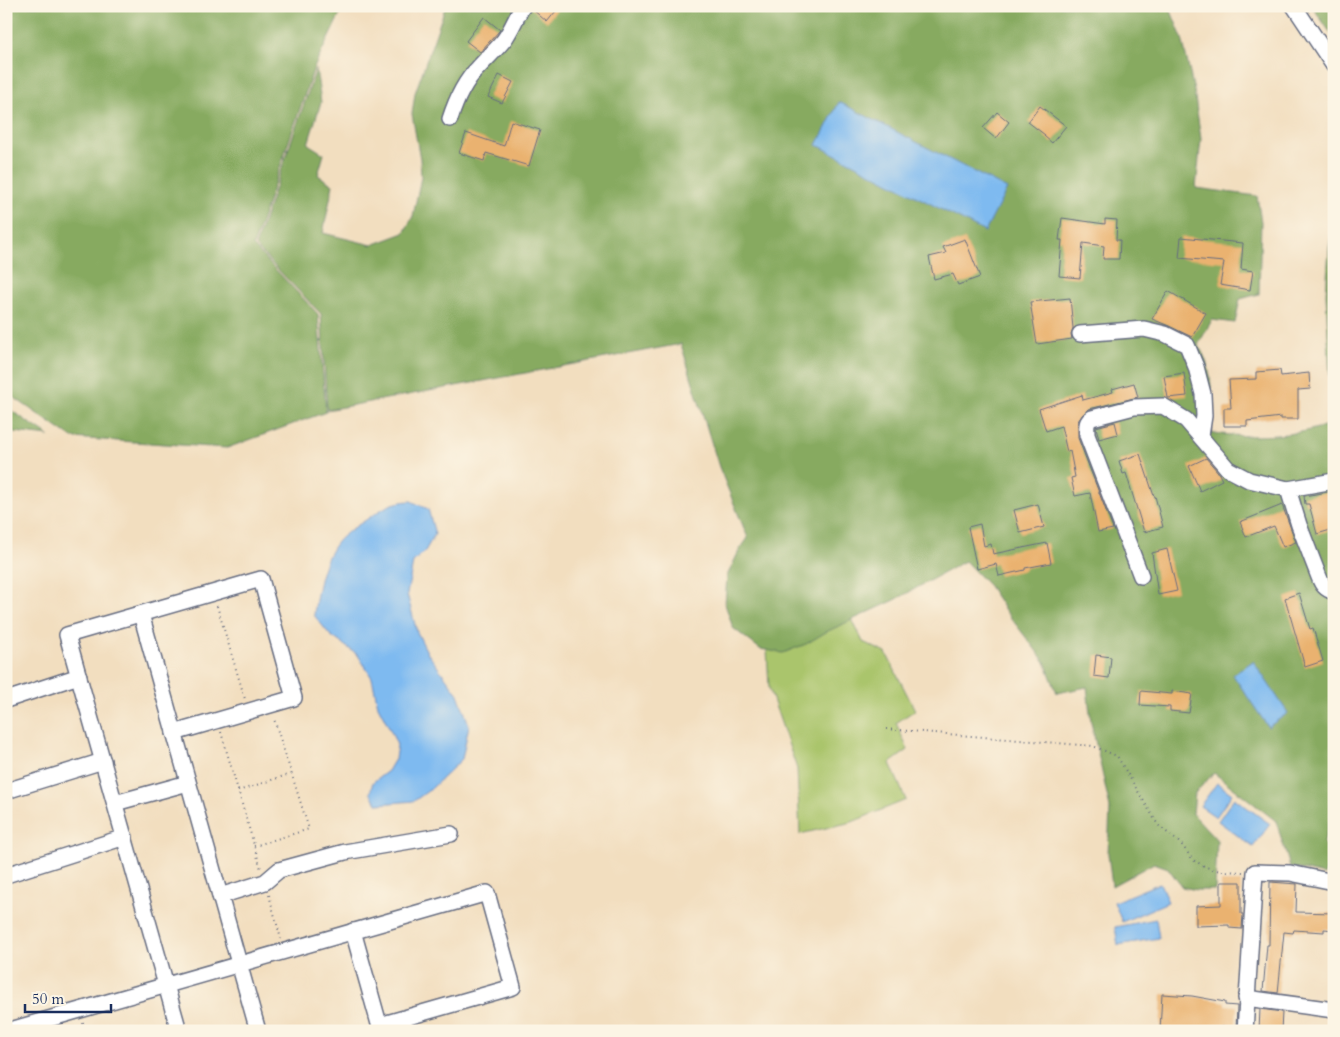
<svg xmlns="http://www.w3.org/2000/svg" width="1340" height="1037" font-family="Cardo,serif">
<rect width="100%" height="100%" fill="#fcf5e5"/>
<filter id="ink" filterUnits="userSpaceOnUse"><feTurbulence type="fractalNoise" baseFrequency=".02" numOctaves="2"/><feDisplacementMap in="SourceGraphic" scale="10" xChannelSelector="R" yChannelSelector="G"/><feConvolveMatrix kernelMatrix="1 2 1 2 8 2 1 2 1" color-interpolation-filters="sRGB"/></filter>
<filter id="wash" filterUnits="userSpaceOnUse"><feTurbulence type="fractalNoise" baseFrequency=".0096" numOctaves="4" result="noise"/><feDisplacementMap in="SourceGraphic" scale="20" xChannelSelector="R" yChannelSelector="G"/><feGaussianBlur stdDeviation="1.12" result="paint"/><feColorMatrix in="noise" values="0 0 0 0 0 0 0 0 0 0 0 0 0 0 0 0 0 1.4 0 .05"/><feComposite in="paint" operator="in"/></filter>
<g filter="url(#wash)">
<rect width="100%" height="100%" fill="#f2debf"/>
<!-- green -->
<path fill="#aac56c" stroke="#627a65" d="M851,617L863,642L886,653L915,710L896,723L908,750L890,763L906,800L852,822L800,834L797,769L769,688L767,649Z"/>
<!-- forest -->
<g fill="#87aa60" stroke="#516c5f">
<path d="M6,6H344L314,68L253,246L318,314L326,412L227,448L72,438L6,392Z"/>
<path d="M448,6H1169L1182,38L1194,91L1201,139L1196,188L1257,196L1261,222L1259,294L1240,299L1235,323L1212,320L1198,345C1215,370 1212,403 1209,432C1245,439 1299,437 1332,423L1326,294L1329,247L1334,220V815L1331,817L1324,843L1331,863L1324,875L1290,867L1276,821L1214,773L1195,793L1193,814L1217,840L1215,890H1197L1182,887L1168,868L1154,863L1112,886L1108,854L1110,808L1091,722L1087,687L1057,693L1045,662L1007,613L989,586L965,561L895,600L826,632L806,644L783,653L760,649L733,628L725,604L727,576L739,551L748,538L719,467L681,344L327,410L321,314L255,246L316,69L321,102L308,144L324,154L318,175L333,185L323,233L372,245L404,233L413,216L421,177L420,159L412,114L415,93L445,8Z"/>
<path d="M1312,6H1334V38Z"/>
<path d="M6,407L49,436L6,431Z"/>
</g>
<!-- water -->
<g fill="#7ebaf0" stroke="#4c74a7">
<path d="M839,102L1007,189L985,232L817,145Z"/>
<path d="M411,501L428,509L435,534L425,551L413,562L407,594L417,632L428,654L458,694L469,725L462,759L432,788L414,801L378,804L370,793L373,782L388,771L395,759L397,745L389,727L378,706L372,678L358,655L330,635L314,615C317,590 323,553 343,536C351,529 360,524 369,518C385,507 391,502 411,501Z"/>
<path d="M1253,661L1288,713L1268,727L1233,675Z"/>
<path d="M1217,783L1232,794L1216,817L1200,806Z"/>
<path d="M1234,798L1270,824L1253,847L1218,821Z"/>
<path d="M1160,883L1168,902L1122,922L1114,902Z"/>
<path d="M1156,919L1159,938L1118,945L1115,927Z"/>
</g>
<g id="blocks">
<!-- building -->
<g fill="#eab26f">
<path d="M532,6H560L547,22L532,9Z"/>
<path d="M484,17L500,30L480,52L466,41Z"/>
<path d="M499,75L513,82L502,103L488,97Z"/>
<path d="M1040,106L1066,126L1052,143L1044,136L1045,135L1028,122Z"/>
<path d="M997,112L1009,122L996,139L983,128Z"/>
<path d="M511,121L540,130L529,166L486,153L484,161L459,153L466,133L504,146Z"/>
<path d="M1062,218L1105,224V219L1117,220L1116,240H1120L1119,259H1103L1104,246L1083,243L1080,278L1059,276L1062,240H1059Z"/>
<path d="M1181,237L1243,243L1241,269L1253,271L1250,290L1220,285L1224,262L1179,258Z"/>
<path d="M965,239L980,277L958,285L953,274L934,279L929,257L946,253L943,247Z"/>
<path d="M1168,291L1206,313L1192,337L1169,326L1152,319Z"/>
<path d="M1070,298L1073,328L1071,334L1072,339L1037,344L1030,302Z"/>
<path d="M1280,370L1281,376L1309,373L1310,389L1298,390V419H1281V417L1247,421V426H1224V408H1231L1229,380L1256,379V372Z"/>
<path d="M1184,373L1187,396L1168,398L1164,376Z"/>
<path d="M1134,383L1138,397L1089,409L1083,414L1078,421V438L1113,529L1098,532L1090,493L1075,496L1071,478L1075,477L1070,451L1067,452L1061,426L1046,431L1039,409L1082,395L1083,400L1113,392L1112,389Z"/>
<path d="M1115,422L1118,434L1099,439L1096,427Z"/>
<path d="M1140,454L1154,496H1155L1163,527L1144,532L1126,473L1123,474L1119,461Z"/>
<path d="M1206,458L1218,472L1222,480L1200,491L1189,466Z"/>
<path d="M1334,491V529L1317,534L1309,504H1305L1304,496Z"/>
<path d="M1038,504L1044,527L1020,533L1014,510Z"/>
<path d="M1282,505L1296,542L1283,547L1274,526L1246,537L1240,522Z"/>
<path d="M980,524L984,546L991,544L993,554L1047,543L1051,563L1025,568V570L999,576L996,564L977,569L968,527Z"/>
<path d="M1167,549L1177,591L1158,595L1152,553Z"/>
<path d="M1299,593L1310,629L1313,628L1323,661L1305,667L1285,598Z"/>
<path d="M1096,655L1111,657L1109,678L1094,676Z"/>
<path d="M1141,691L1172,694V691L1192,694L1189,713L1170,711V707L1140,705Z"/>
<path d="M1221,882H1241V914H1243L1242,929L1229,928V925L1196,926V906L1221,905Z"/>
<path d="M1270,882L1297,884L1296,912L1334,913V930L1324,929V932L1294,930L1293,933L1284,932L1278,993L1263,991L1267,945H1269Z"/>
<path d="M1162,994L1192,996L1225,1002V1005L1237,1006L1236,1028L1221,1027L1220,1031L1200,1028V1031H1160Z"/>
<path d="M1260,1009L1282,1012L1281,1031H1259Z"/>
</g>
</g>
</g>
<g filter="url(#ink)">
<use href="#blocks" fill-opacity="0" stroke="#666c80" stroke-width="1"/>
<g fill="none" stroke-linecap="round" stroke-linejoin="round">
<defs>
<g id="minor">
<path d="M1294,6L1334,66"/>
<path d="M450,119C456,100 464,82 478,68C487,58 496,50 504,40C512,29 516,17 523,6"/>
<path d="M1080,334L1144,329L1165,334L1187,345L1196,367L1203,394L1204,416L1201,436"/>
<path d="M1288,489L1299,525L1319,577C1322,585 1325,589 1334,592"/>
<path d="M1141,576L1087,435C1087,428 1085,422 1092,418L1134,407L1163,406L1186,420L1228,469L1249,480L1288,489L1334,481"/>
<path d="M141,614L258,1031"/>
<path d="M6,700L79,676"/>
<path d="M174,733L294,698L261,579L67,635L179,1031"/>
<path d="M6,791L103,761"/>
<path d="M115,803L188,783"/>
<path d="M6,875L125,837"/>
<path d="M220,896L265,882L279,870L345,852L451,834"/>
<path d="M353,931L381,1031"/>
<path d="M1246,998L1334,1010"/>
<path d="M7,1031L487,893L513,987L380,1025"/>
<path d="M1245,1031L1255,872L1290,873L1334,882"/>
</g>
</defs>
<!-- minor casing -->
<use href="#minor" stroke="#666c80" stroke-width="18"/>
<!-- path -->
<g stroke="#666c80" stroke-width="2" stroke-dasharray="1 4" stroke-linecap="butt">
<path d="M217,606L245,699"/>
<path d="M886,729L1093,746L1117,756L1158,825L1181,844L1193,860L1206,867L1220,871L1243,872"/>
<path d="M221,732L261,869"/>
<path d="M238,791L290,774"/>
<path d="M254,846L309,829L274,719"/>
<path d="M269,895L281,939"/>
<path d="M83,1023L85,1031"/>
</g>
<!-- minor -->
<use href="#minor" stroke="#fff" stroke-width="15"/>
</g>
</g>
<!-- margin -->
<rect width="1340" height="1037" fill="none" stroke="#fcf5e5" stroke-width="25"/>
<!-- scale -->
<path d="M25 1004v8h86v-8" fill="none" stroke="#1b2f5e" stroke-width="2.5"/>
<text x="32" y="1004" font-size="15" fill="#1b2f5e" stroke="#fcf5e5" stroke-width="4" paint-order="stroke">50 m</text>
</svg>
